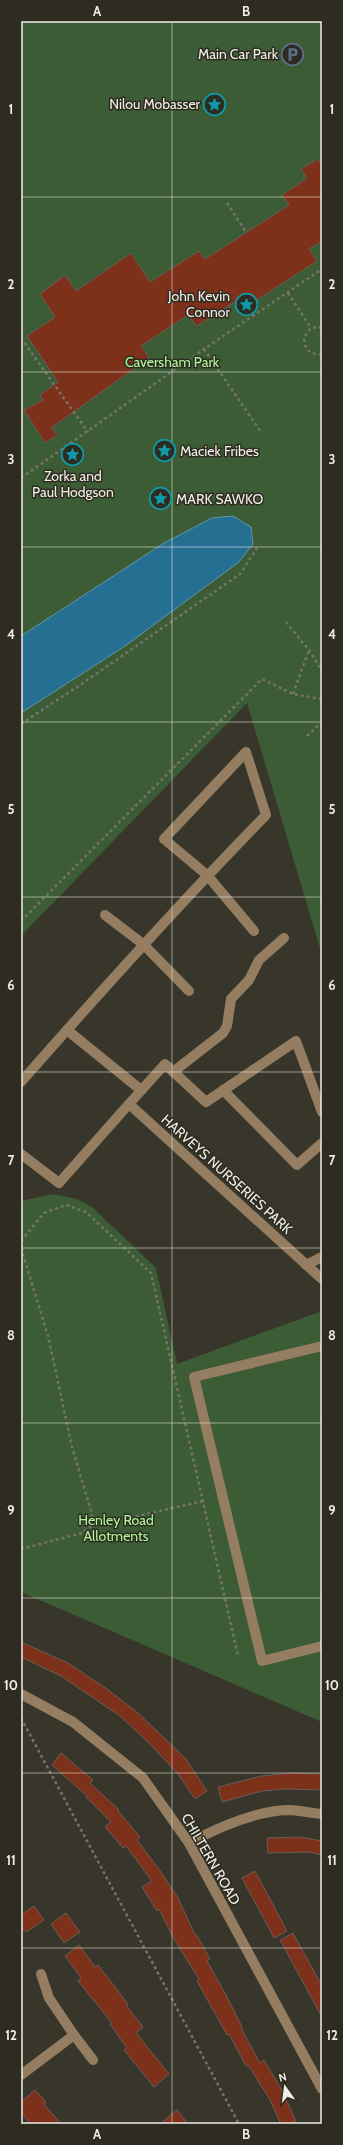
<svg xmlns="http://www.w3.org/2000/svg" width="343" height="2145" font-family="Cabin,sans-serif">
<rect width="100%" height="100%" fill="#38362a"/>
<!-- green -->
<g fill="#3c5c35">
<path d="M21,21H322V955L247,703L21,936Z"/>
<path d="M53,1194L77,1199L92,1207L156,1268L177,1364L322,1311V1722L21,1592V1201Z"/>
</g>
<!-- water -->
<path fill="#256f92" stroke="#6295ab" d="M233,516L251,527L253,544L239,562L125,646L21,713V636L164,543L212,518Z"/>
<!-- building -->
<g fill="#7d311a" stroke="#6b5c58">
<path d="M318,159L322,165V241L309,249L317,261L252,303L246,295L197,326L188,315L141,346L149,358L51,428L57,435L45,443L24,410L43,400L40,395L58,382L27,336L55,317L40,294L65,275L76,291L131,253L150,282L199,251L205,259L289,205L282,195L307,178L301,169Z"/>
<path d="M21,1642L68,1663L107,1689L138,1713L185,1758L207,1791L195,1799L178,1774L149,1743L120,1716L61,1676L21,1657Z"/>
<path d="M61,1753L93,1780L90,1783L119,1810L118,1811L140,1837L137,1840L161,1872L178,1898L195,1935L196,1934L210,1959L207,1961L226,1995L242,2027L241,2028L260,2063L264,2060L280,2087L296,2121L289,2124H281L269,2098L248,2065L246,2066L229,2034L227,2035L197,1981L199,1979L174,1939L159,1909L157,1911L142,1887L152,1881L126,1846L123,1848L105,1827L111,1822L86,1797L87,1796L52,1765Z"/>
<path d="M290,1773L322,1774V1790L286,1789L262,1791L222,1802L218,1787L262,1776Z"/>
<path d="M300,1837L322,1841V1855L309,1852L268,1853L267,1838Z"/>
<path d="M255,1871L287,1931L274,1938L242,1878Z"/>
<path d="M34,1906L44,1920L26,1932L21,1926V1915Z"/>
<path d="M66,1913L80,1932L64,1943L51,1924Z"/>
<path d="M293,1933L322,1986V2017L280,1940Z"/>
<path d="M79,1945L95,1967L98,1965L128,2004L126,2005L143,2027L136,2033L169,2074L154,2087L124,2050L127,2048L110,2024L112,2023L78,1981L81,1978L65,1956Z"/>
<path d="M35,2090L46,2102L44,2104L61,2124H31L21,2113V2102Z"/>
<path d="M177,2110L188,2124H160Z"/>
</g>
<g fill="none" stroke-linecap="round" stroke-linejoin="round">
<!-- path -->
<g stroke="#757369" stroke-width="2.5" stroke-dasharray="3 3" stroke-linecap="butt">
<path d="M227,203L246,232"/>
<path d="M288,293L311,328"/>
<path d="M322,327L311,328C302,337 302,345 311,353L322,355"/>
<path d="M21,338L88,432"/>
<path d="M204,349L261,432"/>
<path d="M21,478L204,349L322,269"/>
<path d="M286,622L309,650L322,671"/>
<path d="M293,694L309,650"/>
<path d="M21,724L86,681L240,574L259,545"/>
<path d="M307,736L322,722"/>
<path d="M21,921L262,679L293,694L322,699"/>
<path d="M21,1241L44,1213L66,1205L86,1212L151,1273L238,1656"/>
<path d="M21,1248L48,1336L72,1447L92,1514L90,1527"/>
<path d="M21,1549L82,1533L90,1527L203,1501"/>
<path d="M21,1718L239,2124"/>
</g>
<!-- minor -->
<g stroke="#957d61" stroke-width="10">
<path d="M105,915L143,944L189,991"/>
<path d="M67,1030L141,1090"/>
<path d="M173,1072L223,1033L227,1026L231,999L249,980L259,960L284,938"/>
<path d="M21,1082C101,991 181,902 266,815L246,752L164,839L207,875L254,931"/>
<path d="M223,1090L297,1165L322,1143"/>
<path d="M129,1104L165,1064L206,1102L296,1041L322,1112"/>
<path d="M21,1154L59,1183L129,1104L322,1279"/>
<path d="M306,1265L322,1257"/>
<path d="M322,1346L194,1377L262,1661L322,1646"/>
<path d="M21,1694L73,1722L143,1778L189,1843L322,2089"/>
<path d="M189,1843C219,1827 257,1810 291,1810C301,1811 312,1813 322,1814"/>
<path d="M74,2035L93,2060"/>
<path d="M21,2075L74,2035L49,1998L41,1974"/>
</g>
</g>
<!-- grid -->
<path fill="none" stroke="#efede6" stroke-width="1" stroke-opacity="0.55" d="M172,21V2124M21,197H322M21,372H322M21,547H322M21,722H322M21,897H322M21,1072H322M21,1248H322M21,1423H322M21,1598H322M21,1773H322M21,1948H322"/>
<!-- icons -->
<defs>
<symbol id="parking-ring" viewBox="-11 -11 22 22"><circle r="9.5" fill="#2e2c20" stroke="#5c6f8a" stroke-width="1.5"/><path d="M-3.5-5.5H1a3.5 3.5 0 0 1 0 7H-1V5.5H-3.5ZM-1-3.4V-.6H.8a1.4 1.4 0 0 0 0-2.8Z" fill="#5c6f8a"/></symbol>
<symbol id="sight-ring" viewBox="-11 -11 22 22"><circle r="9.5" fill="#2e2c20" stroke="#0f9aa8" stroke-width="1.5"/><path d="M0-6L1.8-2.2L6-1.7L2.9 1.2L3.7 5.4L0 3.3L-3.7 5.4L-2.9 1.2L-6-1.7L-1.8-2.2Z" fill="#0f9aa8"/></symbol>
</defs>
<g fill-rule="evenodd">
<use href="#parking-ring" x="280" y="42" width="25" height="25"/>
<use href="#sight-ring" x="202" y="92" width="25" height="25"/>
<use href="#sight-ring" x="234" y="292" width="25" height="25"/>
<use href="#sight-ring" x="152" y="438" width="25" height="25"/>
<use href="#sight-ring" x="60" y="442" width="25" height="25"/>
<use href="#sight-ring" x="148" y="486" width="25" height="25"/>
</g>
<g text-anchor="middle" stroke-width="3" stroke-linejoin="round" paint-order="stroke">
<!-- poi labels -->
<g font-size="14" fill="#efede6" stroke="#2e2c20" text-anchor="end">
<text x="278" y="59">Main Car Park</text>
<text x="200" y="109">Nilou Mobasser</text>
<text x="230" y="301">John Kevin<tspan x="230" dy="16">Connor</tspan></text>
<text x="180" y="456" text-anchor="start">Maciek Fribes</text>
<text x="73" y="481" text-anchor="middle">Zorka and<tspan x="73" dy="16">Paul Hodgson</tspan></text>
<text x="176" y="504" text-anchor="start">MARK SAWKO</text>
</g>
<!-- park labels -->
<g font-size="14" fill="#acf79b" stroke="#2e2c20">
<text x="172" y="367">Caversham Park</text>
<text x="116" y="1525">Henley Road<tspan x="116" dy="16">Allotments</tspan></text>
</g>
<!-- street labels -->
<g font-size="14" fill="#efede6" stroke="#2e2c20">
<text transform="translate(227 1174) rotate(42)" y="5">HARVEYS NURSERIES PARK</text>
<text transform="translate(211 1859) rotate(60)" y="5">CHILTERN ROAD</text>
</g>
</g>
<!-- border -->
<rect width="343" height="2145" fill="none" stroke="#2e2c20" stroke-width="44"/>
<!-- north arrow -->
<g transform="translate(285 2087) rotate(346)" stroke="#2e2c20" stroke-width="3" paint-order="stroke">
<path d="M0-3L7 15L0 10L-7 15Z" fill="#efede6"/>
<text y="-6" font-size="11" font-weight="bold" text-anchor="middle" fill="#efede6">N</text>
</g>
<rect x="22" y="22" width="299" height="2101" fill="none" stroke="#efede6" stroke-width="1.5"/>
<g font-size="13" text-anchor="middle" font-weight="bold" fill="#efede6">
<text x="97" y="16">A</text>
<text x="246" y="16">B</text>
<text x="11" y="114">1</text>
<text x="332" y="114">1</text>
<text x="11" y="289">2</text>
<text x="332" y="289">2</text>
<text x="11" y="464">3</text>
<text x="332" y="464">3</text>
<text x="11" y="639">4</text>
<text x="332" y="639">4</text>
<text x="11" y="814">5</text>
<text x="332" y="814">5</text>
<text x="11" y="990">6</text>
<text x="332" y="990">6</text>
<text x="11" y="1165">7</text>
<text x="332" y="1165">7</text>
<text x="11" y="1340">8</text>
<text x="332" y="1340">8</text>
<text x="11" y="1515">9</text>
<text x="332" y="1515">9</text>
<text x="11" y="1690">10</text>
<text x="332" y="1690">10</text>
<text x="11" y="1865">11</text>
<text x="332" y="1865">11</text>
<text x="11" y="2040">12</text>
<text x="332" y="2040">12</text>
<text x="97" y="2139">A</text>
<text x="246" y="2139">B</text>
</g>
</svg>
